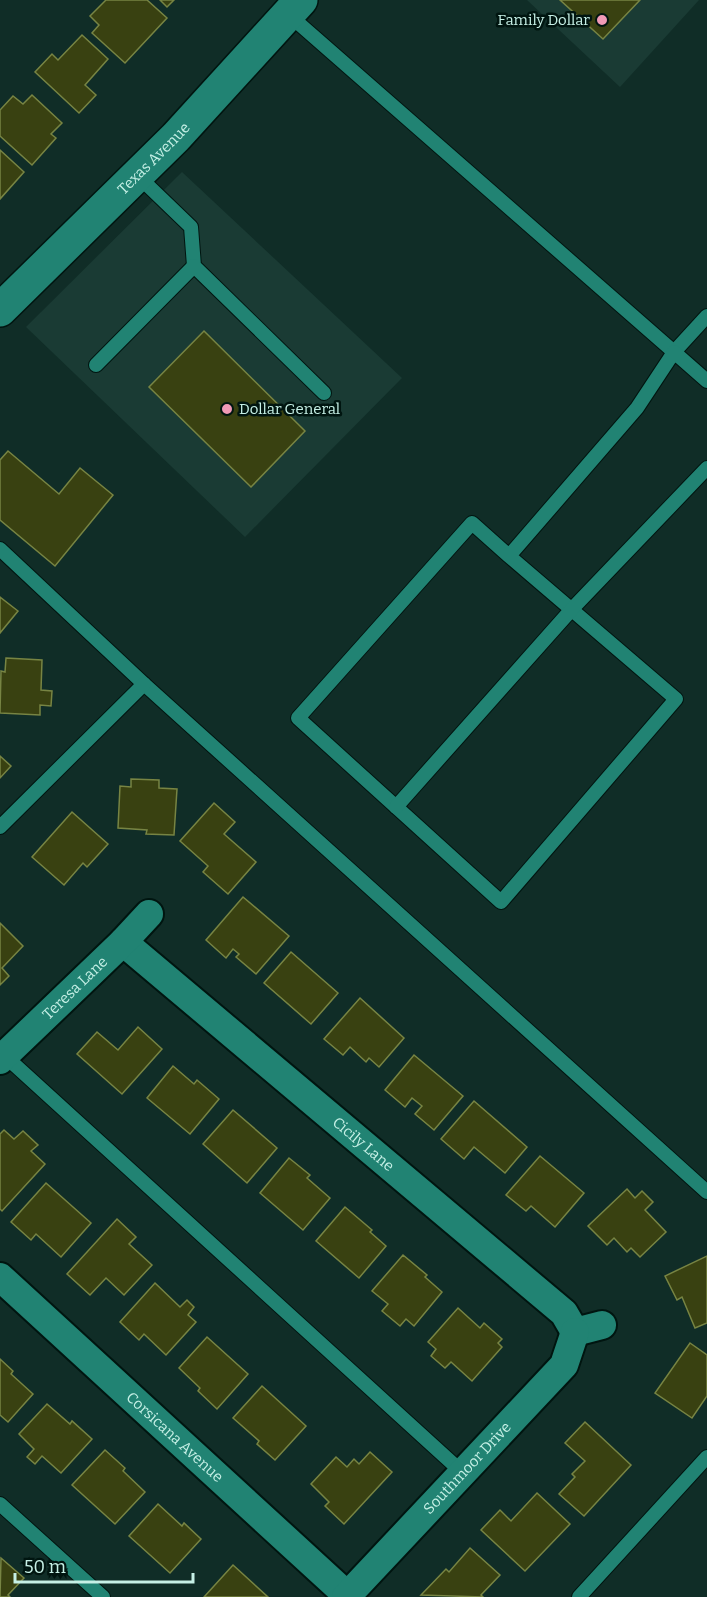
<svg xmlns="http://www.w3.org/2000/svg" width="707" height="1597" font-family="Bitter,serif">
<rect width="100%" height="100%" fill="#102d27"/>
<!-- built -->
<g fill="#1a3b34">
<path d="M527,0H699L620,87Z"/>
<path d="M182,172L402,378L245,537L26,327Z"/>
</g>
<!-- building -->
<g fill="#394111" stroke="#778443" stroke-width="1.5">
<path d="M106,0H147L167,18L125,63L92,33L99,25L90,16Z"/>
<path d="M160,0H174L167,7Z"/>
<path d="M560,0H640L603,39Z"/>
<path d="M82,35L108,59L85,85L96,95L79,113L35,72L52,54L58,60Z"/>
<path d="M32,95L62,123L51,134L56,138L32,165L0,136V110L13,96L23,104Z"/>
<path d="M0,150L24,172L0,199Z"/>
<path d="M204,331L305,431L251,487L149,387Z"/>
<path d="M8,451L59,494L80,468L113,495L55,566L0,520V460Z"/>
<path d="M0,597L18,611L0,633Z"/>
<path d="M6,658L42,660L41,690L52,691L51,706L40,705V715L0,713L1,671L5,672Z"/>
<path d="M0,756L11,766L0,778Z"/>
<path d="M131,779L159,780V788L177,789L174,835L146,834L147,830L118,828L120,786L131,787Z"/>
<path d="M214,803L235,822L224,834L256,862L228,894L203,872L208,866L180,841Z"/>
<path d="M72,812L108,844L87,867L83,863L64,885L32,857Z"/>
<path d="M243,897L289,936L256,974L236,957L239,954L233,949L226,958L206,940Z"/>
<path d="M0,923L23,946L2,968L9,976L0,985Z"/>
<path d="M291,952L338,993L311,1024L264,983Z"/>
<path d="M360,998L404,1038L379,1067L369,1058L366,1062L350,1047L343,1055L324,1039Z"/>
<path d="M138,1027L162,1049L122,1094L77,1054L97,1032L118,1050Z"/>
<path d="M414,1055L463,1096L434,1130L415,1114L422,1106L412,1098L405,1107L385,1090Z"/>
<path d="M173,1066L194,1084L197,1080L219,1099L190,1134L147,1098Z"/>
<path d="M474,1101L527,1147L505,1173L474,1147L464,1159L441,1139Z"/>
<path d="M233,1110L277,1148L247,1183L203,1144Z"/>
<path d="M4,1130L14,1139L23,1131L38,1145L31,1151L45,1164L2,1211L0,1209V1134Z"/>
<path d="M540,1156L584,1193L555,1227L531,1206L526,1211L506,1195Z"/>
<path d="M289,1158L310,1175L307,1178L330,1198L303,1230L260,1193Z"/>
<path d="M46,1183L91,1223L61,1257L36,1234L31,1240L11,1222Z"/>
<path d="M627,1189L635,1198L642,1191L653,1202L645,1210L666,1232L640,1257L631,1248L627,1252L614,1238L607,1245L588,1226Z"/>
<path d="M345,1207L372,1230L370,1232L386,1246L359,1278L316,1241Z"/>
<path d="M117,1219L136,1237L129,1244L152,1265L124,1295L106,1278L90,1295L67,1274Z"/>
<path d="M403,1255L427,1275L425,1277L442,1292L414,1326L406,1319L400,1326L382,1311L388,1304L372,1291Z"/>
<path d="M707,1256V1323L695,1328L682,1297L677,1300L665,1276Z"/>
<path d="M155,1283L180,1307L187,1300L194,1307L188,1315L196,1322L166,1355L144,1334L139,1340L120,1322Z"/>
<path d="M458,1308L480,1328L484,1323L502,1339L498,1343L502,1347L472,1381L451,1362L445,1368L431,1356L436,1349L428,1342Z"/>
<path d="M207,1337L248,1374L217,1409L198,1391L200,1388L179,1368Z"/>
<path d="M690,1343L707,1355V1396L692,1418L655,1393Z"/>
<path d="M0,1359L13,1371L11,1374L33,1394L8,1422L0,1415Z"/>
<path d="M262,1386L306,1426L275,1460L257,1444L259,1441L233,1418Z"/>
<path d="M47,1404L70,1424L72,1421L92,1439L61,1473L42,1456L35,1464L27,1457L34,1449L19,1434Z"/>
<path d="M585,1422L631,1465L584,1516L559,1494L575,1477L572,1474L585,1461L565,1443Z"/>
<path d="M105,1450L125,1468L123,1471L145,1492L115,1524L72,1485Z"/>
<path d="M370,1452L392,1472L344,1524L325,1506L329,1502L311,1484L336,1457L347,1467L354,1459L359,1464Z"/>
<path d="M537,1493L570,1524L525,1571L481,1530L500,1510L511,1521Z"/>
<path d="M158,1504L182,1526L184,1523L201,1539L170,1573L129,1536Z"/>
<path d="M470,1548L500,1575L481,1595L483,1597L421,1595L446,1569L449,1572Z"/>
<path d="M1,1558L24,1578L8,1595L10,1597H0Z"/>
<path d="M233,1565L268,1597H204Z"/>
</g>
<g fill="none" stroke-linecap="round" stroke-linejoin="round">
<defs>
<g id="service">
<path d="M288,14L674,352L707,316"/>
<path d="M137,175L191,227L194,266L324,393"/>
<path d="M96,365L194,266"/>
<path d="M0,549L144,684L707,1192"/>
<path d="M509,556L676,699L501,902L298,718L472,523L509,556L637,408L674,352L707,381"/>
<path d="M396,807L572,609L707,468"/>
<path d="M0,827L144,684"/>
<path d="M5,1056L463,1473"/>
<path d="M0,1504L103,1597"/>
<path d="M579,1597L707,1457"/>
</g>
<g id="minor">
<path id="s1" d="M123,942L564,1313L575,1332L602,1325"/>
<path id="s2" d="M0,1060L123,942L149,914"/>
<path id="s3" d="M0,1277L349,1597"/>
<path id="s4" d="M346,1597L564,1365L575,1332"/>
</g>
<g id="tertiary">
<path id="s5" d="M0,310L176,137L301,0"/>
</g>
</defs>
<!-- service casing -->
<use href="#service" stroke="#001510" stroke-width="16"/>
<!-- minor casing -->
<use href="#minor" stroke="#001510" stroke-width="32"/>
<!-- tertiary casing -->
<use href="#tertiary" stroke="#001510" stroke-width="36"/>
<!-- service -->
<use href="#service" stroke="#218373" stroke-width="14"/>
<!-- minor -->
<use href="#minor" stroke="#218373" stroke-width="28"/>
<!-- tertiary -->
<use href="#tertiary" stroke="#218373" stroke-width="33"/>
</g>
<!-- markers -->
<g fill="#f09ab6" stroke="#001510" stroke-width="2">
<circle cx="602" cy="20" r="6"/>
<circle cx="227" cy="409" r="6"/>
</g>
<g text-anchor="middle" stroke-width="5" stroke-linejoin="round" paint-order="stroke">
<!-- poi labels -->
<g font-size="15" fill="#c6f0e6" stroke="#001510" text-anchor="end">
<text x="590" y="25">Family Dollar</text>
<text x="239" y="414" text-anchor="start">Dollar General</text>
</g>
<!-- street labels -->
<g font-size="15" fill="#c6f0e6" stroke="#001510">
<text dy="5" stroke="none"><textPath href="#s5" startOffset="216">Texas Avenue</textPath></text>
<text dy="5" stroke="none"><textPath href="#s2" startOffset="104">Teresa Lane</textPath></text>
<text dy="5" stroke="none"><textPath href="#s1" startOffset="314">Cicily Lane</textPath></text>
<text dy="5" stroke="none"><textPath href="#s3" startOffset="237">Corsicana Avenue</textPath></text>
<text dy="5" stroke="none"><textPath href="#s4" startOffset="177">Southmoor Drive</textPath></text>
</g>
</g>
<!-- scale -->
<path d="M15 1573v9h178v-9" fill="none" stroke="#c6f0e6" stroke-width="3"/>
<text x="24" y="1573" font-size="18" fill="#c6f0e6" stroke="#001510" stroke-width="4.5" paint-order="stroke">50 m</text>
</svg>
